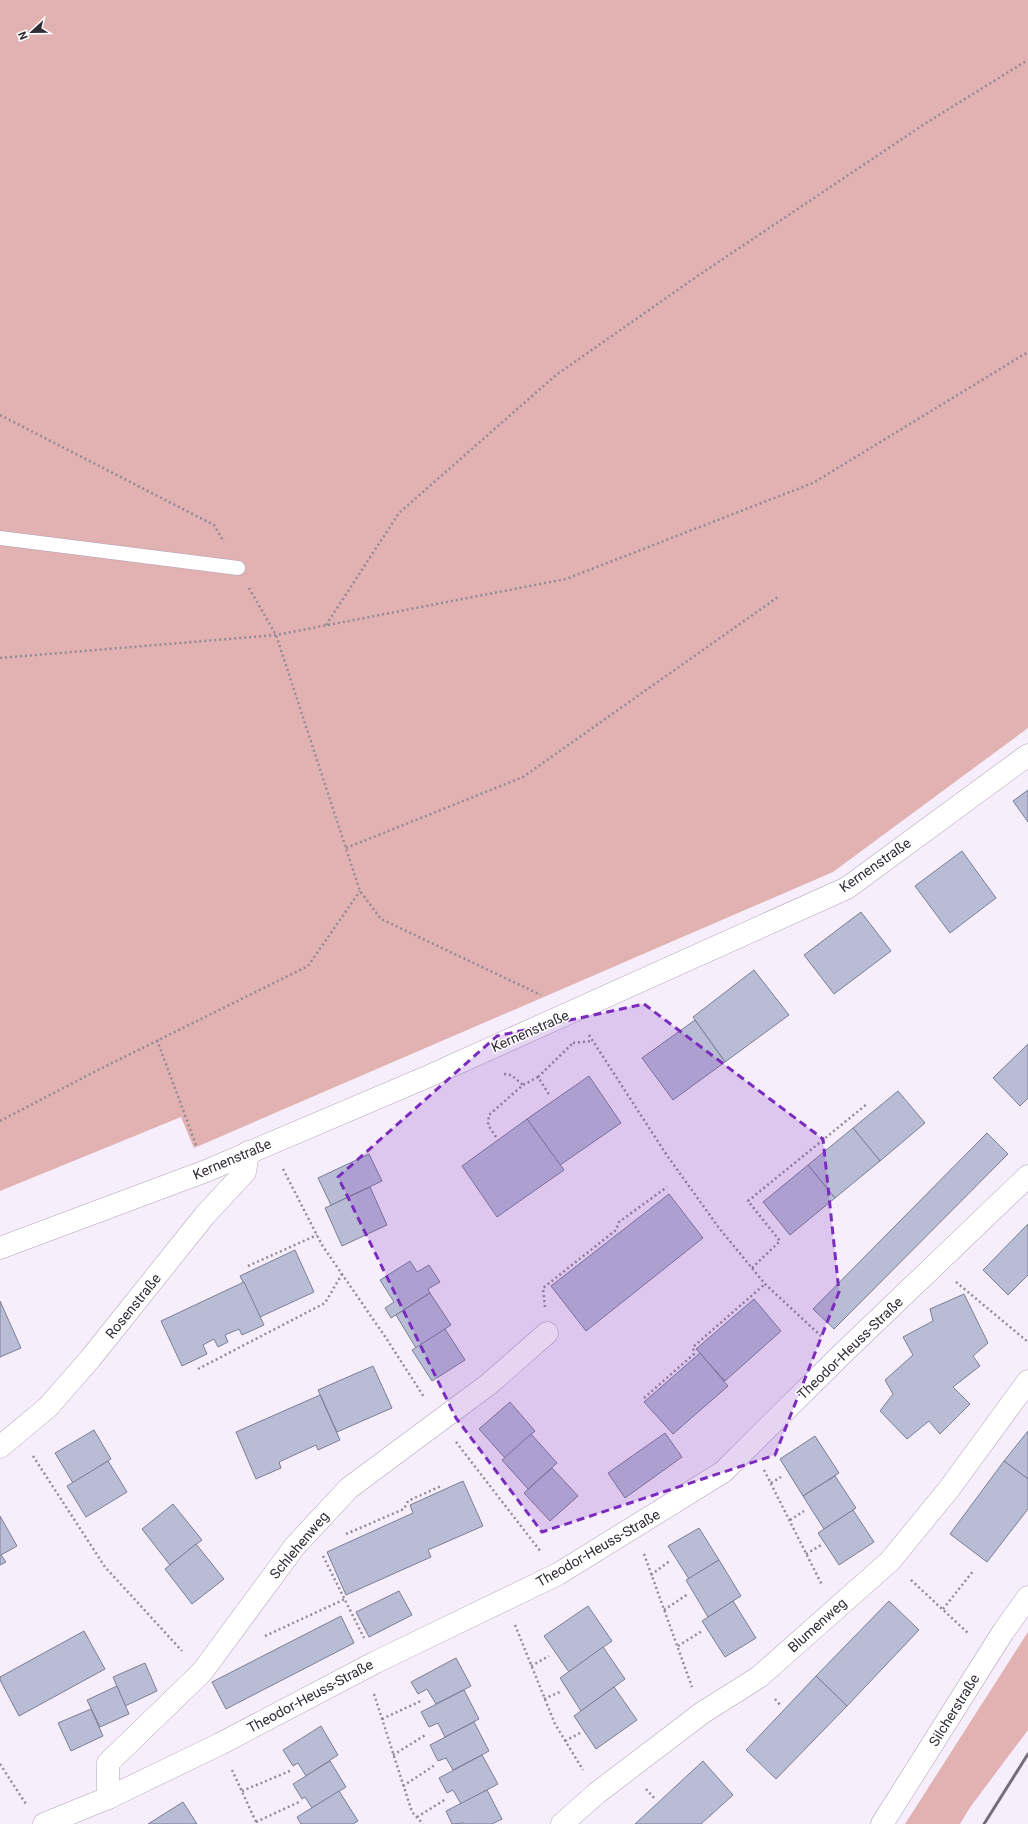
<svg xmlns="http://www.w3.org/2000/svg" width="1028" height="1824" font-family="Roboto,sans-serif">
<rect width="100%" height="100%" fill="#f7eefc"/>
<!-- green -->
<g fill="#e1b2b1">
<path d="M0,0H1028V728L833,872L194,1148L181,1117L0,1191Z"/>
<path d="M1028,1632V1730L971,1806L960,1824H905Z"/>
</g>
<!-- building -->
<g fill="#b9bcd5" stroke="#7b7e95">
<path d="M1028,790V822L1013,801Z"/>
<path d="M962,851L996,898L950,933L915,886Z"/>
<path d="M861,912L891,951L834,994L804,955Z"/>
<path d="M754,970L789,1015L725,1062L693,1017Z"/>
<path d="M695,1020L725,1062L673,1100L642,1058Z"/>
<path d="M1028,1044V1098L1020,1106L993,1078Z"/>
<path d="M589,1076L621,1123L560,1165L527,1119Z"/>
<path d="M898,1091L925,1123L880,1161L853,1128Z"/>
<path d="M527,1119L564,1170L497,1217L462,1166Z"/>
<path d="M853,1128L880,1161L835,1198L808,1165Z"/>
<path d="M987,1133L1008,1154L834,1329L813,1309Z"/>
<path d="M369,1154L382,1181L331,1205L318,1178Z"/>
<path d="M808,1165L835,1198L790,1235L763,1202Z"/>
<path d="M370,1187L387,1225L342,1246L325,1208Z"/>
<path d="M669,1194L703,1238L586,1331L551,1286Z"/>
<path d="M1028,1224V1275L1008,1295L983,1270Z"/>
<path d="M295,1250L314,1292L260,1317L240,1276Z"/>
<path d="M410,1261L417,1272L429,1265L440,1282L428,1289L430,1293L391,1318L385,1308L394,1302L380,1280Z"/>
<path d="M244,1282L264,1325L242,1335L239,1329L225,1335L228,1342L218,1347L214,1339L203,1345L207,1354L182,1366L161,1321Z"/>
<path d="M430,1293L451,1325L416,1348L396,1315Z"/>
<path d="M964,1294L988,1343L973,1356L980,1366L953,1387L970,1404L940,1434L929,1421L907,1439L880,1411L893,1394L885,1380L913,1355L903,1337L933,1321L930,1309Z"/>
<path d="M754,1299L781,1331L725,1381L696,1349Z"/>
<path d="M0,1301L21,1348L0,1357Z"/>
<path d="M445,1329L465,1360L432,1381L412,1350Z"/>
<path d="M700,1353L728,1386L673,1434L644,1402Z"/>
<path d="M373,1366L392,1408L337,1432L318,1390Z"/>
<path d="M320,1395L340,1440L318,1450L316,1445L279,1462L281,1468L256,1479L236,1432Z"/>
<path d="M510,1402L535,1431L505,1458L479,1429Z"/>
<path d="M94,1430L111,1459L73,1483L55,1453Z"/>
<path d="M1028,1431V1479L1004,1461Z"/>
<path d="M665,1433L682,1457L625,1498L608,1473Z"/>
<path d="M531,1434L557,1463L528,1489L502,1460Z"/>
<path d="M815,1436L839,1473L803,1496L780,1459Z"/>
<path d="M108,1461L127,1492L86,1517L67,1486Z"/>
<path d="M1004,1461L1028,1479V1509L987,1562L950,1534Z"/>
<path d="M552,1468L578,1496L550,1521L524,1493Z"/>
<path d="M835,1476L856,1508L824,1529L803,1496Z"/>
<path d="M463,1481L483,1526L428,1550L431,1557L346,1595L327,1552L413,1513L410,1505Z"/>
<path d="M173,1504L202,1540L170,1565L142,1529Z"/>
<path d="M853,1510L874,1542L839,1565L818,1533Z"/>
<path d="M0,1516L17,1546L1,1555L6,1562L0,1565Z"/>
<path d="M699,1528L719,1560L689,1579L668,1546Z"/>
<path d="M196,1544L224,1579L192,1604L165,1569Z"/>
<path d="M719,1560L741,1596L708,1617L686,1580Z"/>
<path d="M399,1591L412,1615L369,1637L356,1612Z"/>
<path d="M733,1601L756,1638L725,1657L702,1621Z"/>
<path d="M889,1601L919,1630L847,1706L816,1676Z"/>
<path d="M588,1606L612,1641L569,1672L544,1636Z"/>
<path d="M341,1616L354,1643L226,1709L212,1682Z"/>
<path d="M84,1631L105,1669L19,1716L0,1680V1677Z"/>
<path d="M603,1647L625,1679L581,1711L560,1678Z"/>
<path d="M456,1658L471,1686L436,1704L427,1689L418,1694L411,1682Z"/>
<path d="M145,1663L157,1691L125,1706L113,1677Z"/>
<path d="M816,1676L847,1706L776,1779L746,1750Z"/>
<path d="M117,1686L129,1714L100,1727L87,1700Z"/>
<path d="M614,1687L637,1720L596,1749L574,1716Z"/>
<path d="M464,1690L479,1719L445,1737L438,1723L429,1727L421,1712Z"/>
<path d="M91,1709L103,1736L71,1751L58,1723Z"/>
<path d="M474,1722L489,1751L453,1770L446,1758L438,1761L430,1745Z"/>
<path d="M321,1726L338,1755L306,1776L298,1763L293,1766L283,1750Z"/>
<path d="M482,1755L498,1784L461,1804L453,1790L447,1793L439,1778Z"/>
<path d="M330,1761L346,1787L312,1808L305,1797L302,1799L293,1784Z"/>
<path d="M703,1761L733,1795L701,1824H635Z"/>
<path d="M487,1790L502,1819L492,1824H464V1823L452,1824L446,1811Z"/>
<path d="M339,1791L358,1821L353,1824H301L297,1817Z"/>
<path d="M183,1802L197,1824H148Z"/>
</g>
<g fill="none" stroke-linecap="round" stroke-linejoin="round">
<defs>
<path id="lane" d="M0,538L238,568"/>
<g id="street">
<path d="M0,1248L206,1171L429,1076L847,888L1028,755"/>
<path d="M0,1447L48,1407L90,1359L205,1215L245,1172L248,1152"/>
<path d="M108,1798V1763L202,1672L295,1546L349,1488L489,1384L547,1333"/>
<path d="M44,1824L108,1798L220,1744L376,1662L558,1574L723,1472L841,1355L1028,1176"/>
<path d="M562,1824L597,1793L702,1713L759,1677L890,1561L949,1489L1028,1381"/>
<path d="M882,1824L1003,1632L1028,1597"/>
</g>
</defs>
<!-- lane casing -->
<use href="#lane" stroke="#b1a3b9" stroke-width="15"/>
<!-- street casing -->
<use href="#street" stroke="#b1a3b9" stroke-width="23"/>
<!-- path -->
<g stroke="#928b96" stroke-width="2.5" stroke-dasharray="2 3" stroke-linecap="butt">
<path d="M0,415L214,525L224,542"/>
<path d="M249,588L276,635L360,891L381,919L541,995"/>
<path d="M326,625L399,513L556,375L699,275L926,123L1028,60"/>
<path d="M0,658L276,635L566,579L813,483L1028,352"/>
<path d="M346,848L523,777L778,597"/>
<path d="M589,1035L666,1154L719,1228L765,1284L821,1336"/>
<path d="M157,1040L196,1145"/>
<path d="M573,1043L592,1041"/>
<path d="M504,1074L511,1075L523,1085"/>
<path d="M538,1077L572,1044"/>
<path d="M0,1121L96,1071L308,966L360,891"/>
<path d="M496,1137L488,1125L489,1115L523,1085L538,1077L550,1096"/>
<path d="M283,1169L322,1245L386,1338L424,1397"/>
<path d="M248,1266L317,1235"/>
<path d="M752,1268L780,1241L748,1201L867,1104"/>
<path d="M956,1282L1028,1342"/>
<path d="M545,1307L543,1288L616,1230L619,1222L667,1187"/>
<path d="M198,1369L325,1303L342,1274"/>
<path d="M644,1398L694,1354L693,1347L765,1284"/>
<path d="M456,1442L541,1552"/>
<path d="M33,1456L105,1567L182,1651"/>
<path d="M764,1470L822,1585"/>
<path d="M771,1483L781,1477"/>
<path d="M790,1520L804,1511"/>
<path d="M346,1534L404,1509L408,1501L441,1486"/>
<path d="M644,1554L692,1687"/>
<path d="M806,1554L823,1544"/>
<path d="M323,1556L364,1638"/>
<path d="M651,1575L671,1560"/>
<path d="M911,1580L969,1634"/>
<path d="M943,1609L974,1570"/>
<path d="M664,1610L688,1594"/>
<path d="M515,1625L555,1724L583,1770"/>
<path d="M265,1636L345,1599"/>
<path d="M678,1646L702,1631"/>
<path d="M531,1666L549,1656"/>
<path d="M374,1694L412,1812L423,1824"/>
<path d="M544,1699L562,1691"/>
<path d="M775,1699L781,1706"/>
<path d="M382,1719L423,1700"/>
<path d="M565,1741L580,1733"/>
<path d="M393,1755L427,1734"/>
<path d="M0,1764L26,1804"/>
<path d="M232,1770L257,1824"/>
<path d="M403,1786L435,1765"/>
<path d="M646,1789L655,1799"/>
<path d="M242,1791L290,1771"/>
<path d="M417,1817L446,1799"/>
<path d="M256,1822L299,1802"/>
</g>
<!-- lane -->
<use href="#lane" stroke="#fff" stroke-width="14"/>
<!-- street -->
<use href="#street" stroke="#fff" stroke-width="22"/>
<!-- rail -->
<path stroke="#756e79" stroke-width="3" d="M984,1824L1028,1754"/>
</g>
<!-- marked area -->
<path fill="#7b2cbf" fill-opacity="0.2" stroke="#7b2cbf" stroke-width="3" stroke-dasharray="8 5" stroke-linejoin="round" d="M644,1004L823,1139L839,1292L775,1455L542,1532L456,1418L338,1177L497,1036Z"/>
<g text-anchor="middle" stroke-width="3" stroke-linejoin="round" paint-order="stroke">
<!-- street labels -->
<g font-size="14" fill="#312b34" stroke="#fff">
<text transform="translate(875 865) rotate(-35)" y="5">Kernenstraße</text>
<text transform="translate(530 1031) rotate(-24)" y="5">Kernenstraße</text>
<text transform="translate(232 1159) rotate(-23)" y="5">Kernenstraße</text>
<text transform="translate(133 1306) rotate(-51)" y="5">Rosenstraße</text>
<text transform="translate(850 1348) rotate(-44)" y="5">Theodor-Heuss-Straße</text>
<text transform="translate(299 1545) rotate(-50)" y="5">Schlehenweg</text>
<text transform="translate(598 1548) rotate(-30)" y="5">Theodor-Heuss-Straße</text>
<text transform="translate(817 1625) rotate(-42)" y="5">Blumenweg</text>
<text transform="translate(310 1696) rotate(-28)" y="5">Theodor-Heuss-Straße</text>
<text transform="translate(954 1710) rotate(-58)" y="5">Silcherstraße</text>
</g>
</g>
<!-- north arrow -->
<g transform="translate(32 32) rotate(248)" stroke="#ffffff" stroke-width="3" paint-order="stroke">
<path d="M0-3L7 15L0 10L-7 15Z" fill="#312b34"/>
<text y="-6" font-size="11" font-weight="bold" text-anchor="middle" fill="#312b34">N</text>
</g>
</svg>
